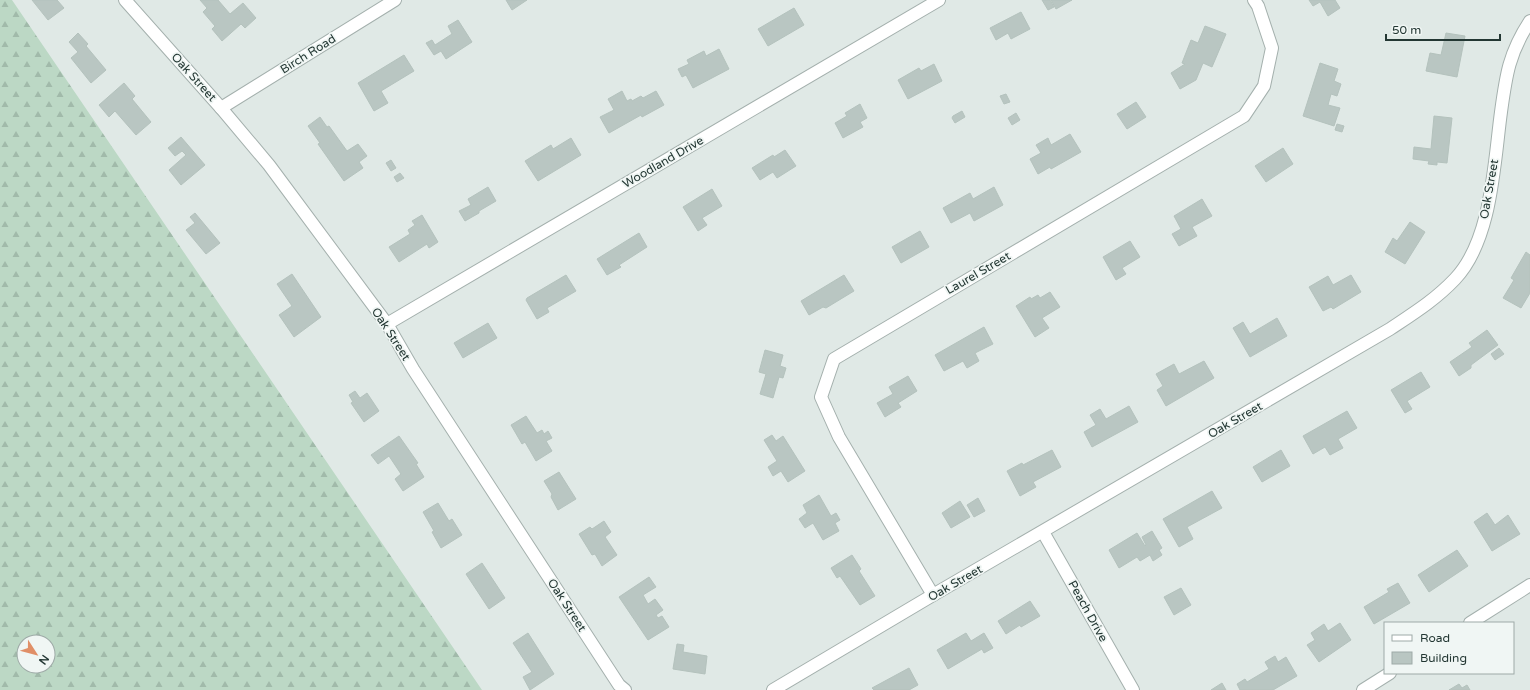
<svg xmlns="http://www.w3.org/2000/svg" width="1530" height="690" font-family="'Varela Round',sans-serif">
<defs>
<pattern id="forest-firs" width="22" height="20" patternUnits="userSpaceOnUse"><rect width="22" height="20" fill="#bcd8c5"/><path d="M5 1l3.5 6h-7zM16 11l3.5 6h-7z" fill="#a1baaa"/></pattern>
</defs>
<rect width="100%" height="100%" fill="#e0e9e6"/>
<!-- forest -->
<path fill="url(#forest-firs)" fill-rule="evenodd" d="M0,0H12L482,690H0ZM24,642H48V666H24Z"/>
<!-- building -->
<g fill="#b9c6c2" stroke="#b4c2bd">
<path d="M32,0H57L64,8L48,20Z"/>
<path d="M200,0H218L230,14L243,3L256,18L245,28L241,24L222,41L212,29L215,26L203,12L207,8Z"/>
<path d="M506,0H527L512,10Z"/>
<path d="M1042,0H1050L1054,7L1048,10Z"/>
<path d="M1051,0H1072L1056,9Z"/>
<path d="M1309,0H1335L1340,8L1328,16L1320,2L1313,6Z"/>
<path d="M794,8L804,25L768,46L758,29Z"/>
<path d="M1021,12L1030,29L1011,39L1008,33L996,40L990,28Z"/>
<path d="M458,20L472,42L446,59L441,51L434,55L426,43L432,40L435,45L452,34L448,26Z"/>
<path d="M1205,26L1226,34L1212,67L1203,63L1196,80L1180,89L1171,73L1185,64L1182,63L1191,40L1198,43Z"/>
<path d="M78,33L88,44L86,46L106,70L91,83L71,58L78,52L69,42Z"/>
<path d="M1446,33L1465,36L1457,77L1426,71L1430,53L1441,55Z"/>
<path d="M719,49L729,69L693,88L686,75L682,77L678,69L689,64L687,60L704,51L706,56Z"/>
<path d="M404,55L414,71L381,91L388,103L374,111L358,83Z"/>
<path d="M1320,63L1338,69L1334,81L1341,84L1337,96L1331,94L1328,105L1340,108L1334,126L1303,116Z"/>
<path d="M934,64L942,81L908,99L898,80L919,68L921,71Z"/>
<path d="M124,83L135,96L132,99L151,122L136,135L115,111L109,117L99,105Z"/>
<path d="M622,91L627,101L631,99L632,101L641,96L643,98L656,91L664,105L642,117L641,115L609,133L600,117L614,110L608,99Z"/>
<path d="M1006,94L1010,102L1004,104L1000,96Z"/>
<path d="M1136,102L1146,117L1127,129L1117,114Z"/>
<path d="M860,104L867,118L860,122L863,127L843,138L835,123L847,116L845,113Z"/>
<path d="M962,111L965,117L955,123L952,118L953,116Z"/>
<path d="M1016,113L1020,120L1012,125L1008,118Z"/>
<path d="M1434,116L1452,118L1447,163L1437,162V165L1428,164L1429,161L1413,159L1414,147L1431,149Z"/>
<path d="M320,117L327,127L329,126L347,151L358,144L367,156L359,162L363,168L344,181L318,144L320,143L308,126Z"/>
<path d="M1337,124L1344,126L1342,132L1335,130Z"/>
<path d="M1070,134L1081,152L1051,169L1050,167L1038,174L1030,159L1041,153L1036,145L1048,138L1051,145Z"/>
<path d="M181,137L205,165L181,185L169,170L186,155L182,151L175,156L168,148Z"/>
<path d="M571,138L581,155L538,181L525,161L551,145L553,149Z"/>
<path d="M1283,148L1293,164L1266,182L1255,166Z"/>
<path d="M785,150L796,166L777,178L773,172L760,180L752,168L773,155L774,157Z"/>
<path d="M391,160L396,168L391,171L386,163Z"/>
<path d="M400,173L404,178L397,182L394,177Z"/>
<path d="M488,187L496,201L479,211V213L465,221L459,211L471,205L468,199Z"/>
<path d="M994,187L1003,205L974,221L970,213L951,223L943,208L970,193L973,199Z"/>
<path d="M712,189L722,206L702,218L707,225L698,231L683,207Z"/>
<path d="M1202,199L1212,216L1192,227L1197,236L1179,246L1172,234L1181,229L1174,216Z"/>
<path d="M195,213L220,243L206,254L186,230L195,223L190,217Z"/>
<path d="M422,215L438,242L429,248L427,244L399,262L389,247L410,234L408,230L415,225L412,221Z"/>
<path d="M1410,222L1425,232L1405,264L1385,252L1393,238L1397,241Z"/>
<path d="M920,231L929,247L901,263L892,247Z"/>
<path d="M639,233L647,247L619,265L621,267L607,275L597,259Z"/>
<path d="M1130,241L1140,257L1122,268L1126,274L1116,280L1103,257Z"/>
<path d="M1526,252L1530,255V293L1521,308L1503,298L1514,280L1511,278Z"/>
<path d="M292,274L321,317L294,337L279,315L292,306L277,284Z"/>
<path d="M566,275L576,291L547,308L549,312L537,319L526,300L527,298Z"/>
<path d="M844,275L854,291L826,308L823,307L809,315L801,301Z"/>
<path d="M1351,275L1361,292L1333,309L1331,307L1323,311L1309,287L1328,276L1333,285Z"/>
<path d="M1050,292L1060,307L1042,318L1049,328L1035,337L1016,306L1030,297L1031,299L1038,295L1040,298Z"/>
<path d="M1277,318L1287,336L1250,357L1233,328L1243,322L1250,334Z"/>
<path d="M488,323L497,338L463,358L454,343Z"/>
<path d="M984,327L993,344L975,353L979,361L967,368L963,361L944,371L935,355Z"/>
<path d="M1487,330L1498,345L1471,365V368L1459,376L1450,362L1472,347L1469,343Z"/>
<path d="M1499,348L1504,354L1495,360L1491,354Z"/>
<path d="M765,350L783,355L780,366L786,368L783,378L779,377L773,398L760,394L766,374L759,372Z"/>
<path d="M1204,361L1214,378L1166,406L1157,390L1163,386L1156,374L1174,364L1179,374Z"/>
<path d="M1421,372L1430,387L1407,401L1412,409L1405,413L1391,390Z"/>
<path d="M908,376L917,391L898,403L901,407L885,417L877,403L893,394L889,387Z"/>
<path d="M355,391L360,398L367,393L379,411L364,422L351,403L353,402L349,395Z"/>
<path d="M1129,406L1138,422L1092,447L1084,432L1096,425L1090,415L1100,409L1106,419Z"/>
<path d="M1347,411L1357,428L1338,439L1343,448L1330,455L1325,447L1313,454L1303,436Z"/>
<path d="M526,416L537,433L542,430L544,434L548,431L552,438L546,441L552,451L536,461L525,442L522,444L511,425Z"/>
<path d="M772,435L776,441L783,436L805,471L788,482L781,471L773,476L768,467L777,461L764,440Z"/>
<path d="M399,436L418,463L416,464L424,477L403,491L395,479L401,474L389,456L378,464L371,455Z"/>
<path d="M1052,450L1061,467L1033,482L1036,487L1020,496L1007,471L1022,463L1023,465Z"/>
<path d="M1281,450L1290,466L1262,482L1253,467Z"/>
<path d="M559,472L576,499L558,510L551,497L552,494L544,481Z"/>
<path d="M1212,491L1222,508L1187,527L1193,539L1179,547L1163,519Z"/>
<path d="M819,495L831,516L836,513L840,520L835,523L839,531L823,540L813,523L805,528L799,519L807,513L803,505Z"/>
<path d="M978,498L985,511L974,517L967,505Z"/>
<path d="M960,501L970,517L951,528L942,513Z"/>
<path d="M438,503L449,521L452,519L462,535L441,548L432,532L434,531L423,512Z"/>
<path d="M1487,513L1495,525L1508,515L1520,534L1492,551L1474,522Z"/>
<path d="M604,521L611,532L605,537L617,555L602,566L595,554L592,555L579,534L590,527L592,529Z"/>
<path d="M1152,531L1162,548L1159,550L1162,555L1153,561L1150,555L1140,561L1137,557L1119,568L1109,550L1137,533L1145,546L1146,545L1142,537Z"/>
<path d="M1457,550L1468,566L1429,592L1418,575Z"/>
<path d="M852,555L861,569L859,571L875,596L860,605L840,576L837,578L831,568Z"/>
<path d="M482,563L505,598L489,609L466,574Z"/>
<path d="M649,577L656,587L643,595L648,604L655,599L663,610L656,615L658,618L662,616L669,627L648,640L619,597Z"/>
<path d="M1398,583L1410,603L1374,624L1364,607L1389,592L1387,589Z"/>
<path d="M1181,588L1191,605L1174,615L1164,597Z"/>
<path d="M1030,601L1040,616L1021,627L1020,625L1006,634L998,621Z"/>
<path d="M1340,623L1351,640L1319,662L1307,645L1315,640L1311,633L1324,624L1328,631Z"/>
<path d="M528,633L554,674L530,690L523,677L532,672L513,643Z"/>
<path d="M966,633L971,641L984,633L993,648L984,653L982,649L948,669L937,650Z"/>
<path d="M677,644L684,645L683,652L707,656L705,674L673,669Z"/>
<path d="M1275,656L1278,662L1286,657L1297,676L1273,690H1240L1237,684L1245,679L1247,682L1269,669L1265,662Z"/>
<path d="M909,668L918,685L909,690H874L872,688Z"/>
<path d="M1222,683L1226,690H1211Z"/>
<path d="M1459,684L1462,688L1467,685L1470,690H1449Z"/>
</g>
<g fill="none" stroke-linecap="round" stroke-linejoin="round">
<defs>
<g id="street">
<path d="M125,0L221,108L269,165L387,324L413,369L619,685L625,690"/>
<path d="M221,108L395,0"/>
<path d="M387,324L939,0"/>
<path d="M1043,532L1133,690"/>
<path d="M933,595L839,437L821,397L834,359L1244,116L1264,86L1272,48L1258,6L1254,0"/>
<path d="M1470,623L1530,585"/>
<path d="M773,690L933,595L1390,329C1414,313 1435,300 1455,279C1492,240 1494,163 1501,112C1506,75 1509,53 1530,21"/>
<path d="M1363,690L1390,673"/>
</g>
</defs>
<!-- street casing -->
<use href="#street" stroke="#a4b0ad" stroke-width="14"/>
<!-- street -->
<use href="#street" stroke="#fff" stroke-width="12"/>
</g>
<g text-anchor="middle" stroke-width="3.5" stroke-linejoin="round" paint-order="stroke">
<!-- street labels -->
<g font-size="12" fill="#233733" stroke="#f0f6f4">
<text transform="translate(308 54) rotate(-32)" y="4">Birch Road</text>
<text transform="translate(194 77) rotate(48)" y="4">Oak Street</text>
<text transform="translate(663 162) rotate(-30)" y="4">Woodland Drive</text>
<text transform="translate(1489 189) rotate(-80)" y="4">Oak Street</text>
<text transform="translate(978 273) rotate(-30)" y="4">Laurel Street</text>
<text transform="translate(391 334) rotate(57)" y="4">Oak Street</text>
<text transform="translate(1235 420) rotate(-30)" y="4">Oak Street</text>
<text transform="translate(955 583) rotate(-30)" y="4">Oak Street</text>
<text transform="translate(567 605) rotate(57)" y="4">Oak Street</text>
<text transform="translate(1088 611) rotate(61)" y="4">Peach Drive</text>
</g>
</g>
<!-- legend -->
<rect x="1384" y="622" width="130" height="52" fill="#f0f6f4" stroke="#9eaaa7"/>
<rect x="1392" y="635" width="20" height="6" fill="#ffffff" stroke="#9eaaa7"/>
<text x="1420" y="642" font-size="12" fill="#233733">Road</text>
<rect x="1392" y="652" width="20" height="12" fill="#b9c6c2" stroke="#9eaaa7"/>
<text x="1420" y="662" font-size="12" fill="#233733">Building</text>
<!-- north arrow -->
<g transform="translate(36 654) rotate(126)"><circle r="19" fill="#f0f6f4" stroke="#9eaaa7"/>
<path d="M0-3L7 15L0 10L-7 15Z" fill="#e08f67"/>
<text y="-6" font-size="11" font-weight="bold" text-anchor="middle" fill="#233733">N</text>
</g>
<!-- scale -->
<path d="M1386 34v6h114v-6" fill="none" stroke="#233733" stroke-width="2"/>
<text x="1392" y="34" font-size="12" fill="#233733" stroke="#f0f6f4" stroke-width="3" paint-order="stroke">50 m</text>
</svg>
